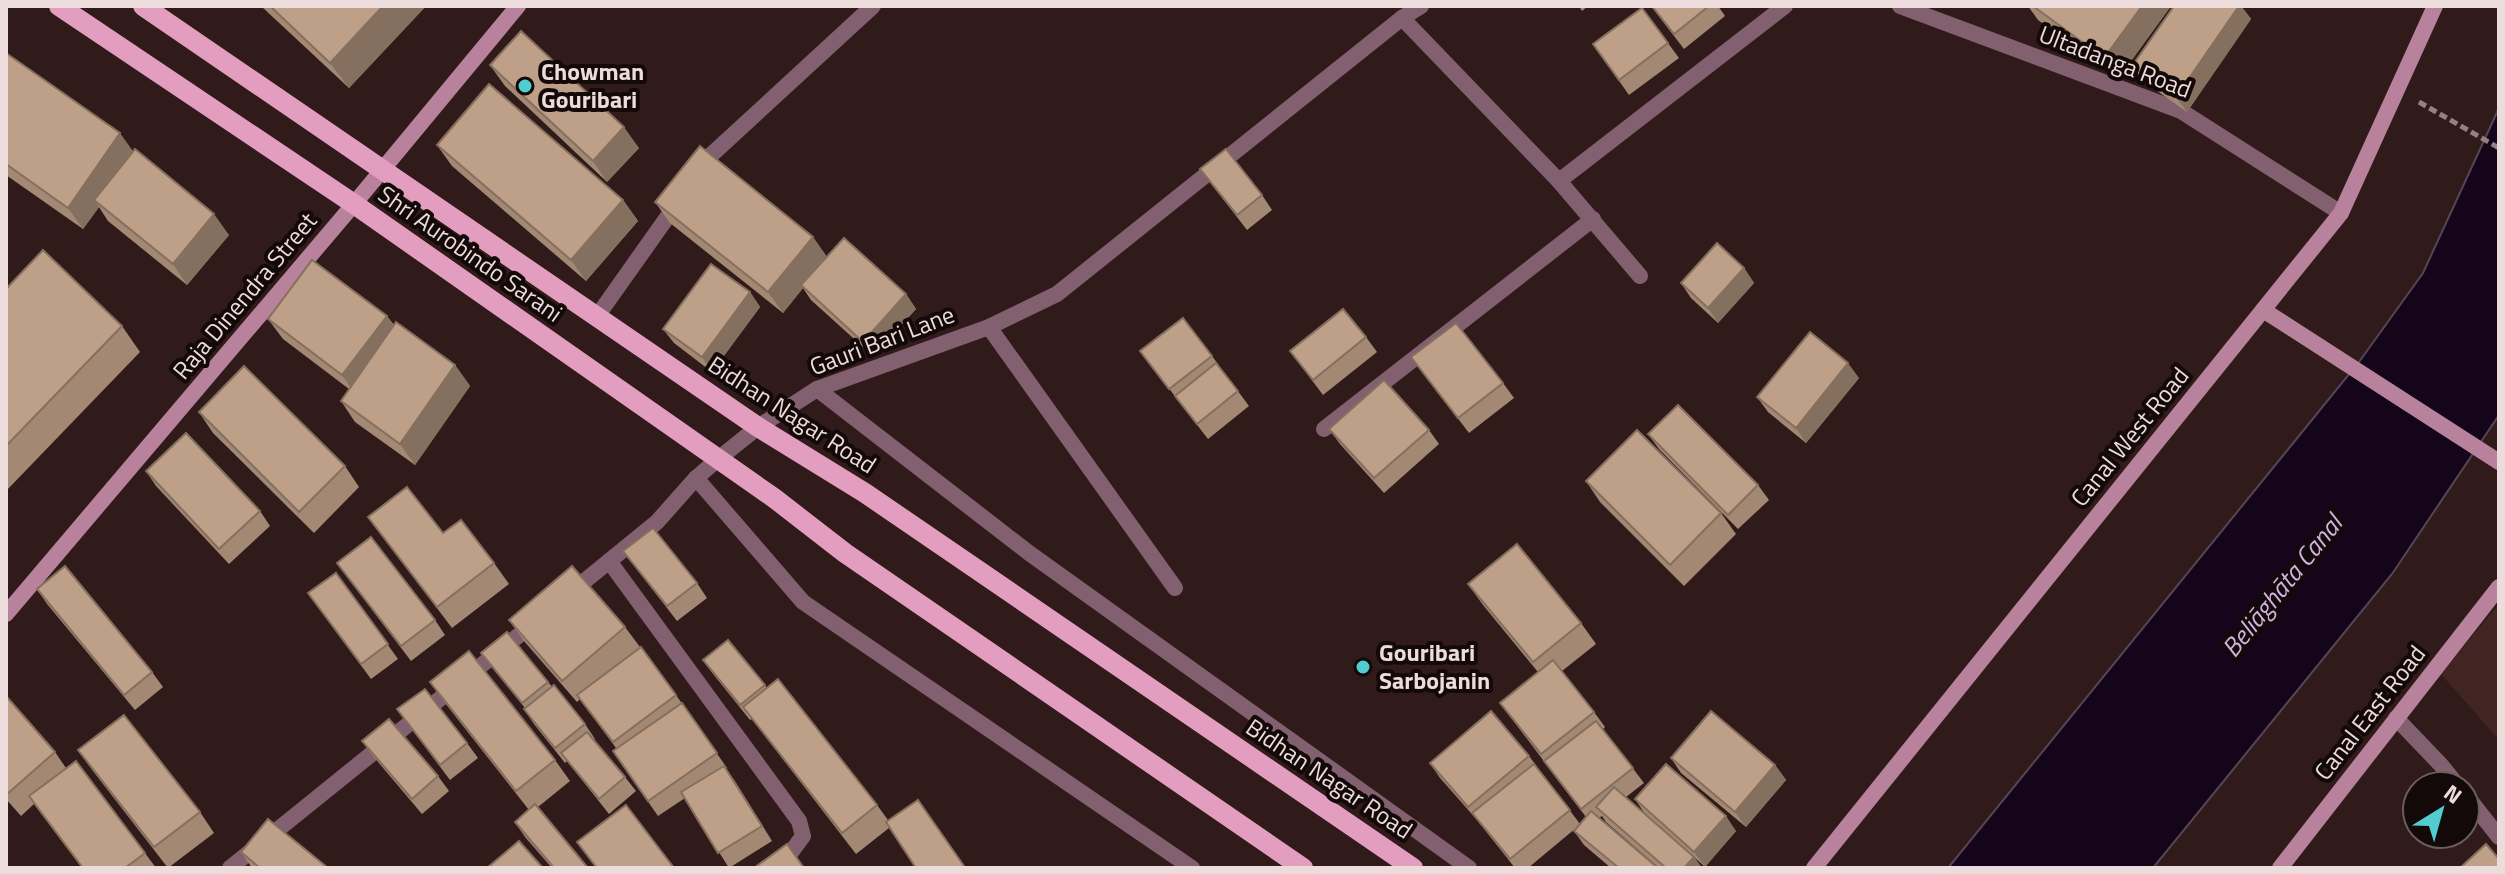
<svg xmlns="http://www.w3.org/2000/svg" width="2505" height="874" font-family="'Titillium Web',sans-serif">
<rect width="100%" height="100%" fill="#311b1a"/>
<!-- built -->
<path fill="#402523" d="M2499,604V740L2441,674Z"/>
<!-- water -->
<path fill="#14051b" stroke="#554655" stroke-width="2" d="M2499,108V415L2392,574L2153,868H1948L2359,362L2423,273Z"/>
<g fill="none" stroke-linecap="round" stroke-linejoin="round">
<!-- path -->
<path stroke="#948180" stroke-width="5" stroke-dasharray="8 4" stroke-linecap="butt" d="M2419,102L2499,148"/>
<!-- lane -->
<g stroke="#826070" stroke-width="16">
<path d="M2396,718L2441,765L2458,786"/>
<path d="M2465,794L2499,837"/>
</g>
<!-- street -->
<g stroke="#826070" stroke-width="16">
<path d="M1900,6L2181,111L2341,213"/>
<path d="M1402,18L1559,181L1640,276"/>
<path d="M698,173L710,156L873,6"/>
<path d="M1559,181L1785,6"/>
<path d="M598,315L678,202"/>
<path d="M989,327L1175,588"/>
<path d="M817,389L1029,553L1469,868"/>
<path d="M1324,429L1593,219"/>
<path d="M696,478L803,602L1192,868"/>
<path d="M609,561L799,821L803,836L792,851L766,868"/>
<path d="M570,593L657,522L696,478L717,460L758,427L817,389L989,327L1057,294L1402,18L1421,6"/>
<path d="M230,868L534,623"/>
</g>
<!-- secondary -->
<g stroke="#b8829c" stroke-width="16">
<path d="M2263,310L2499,462"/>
<path d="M6,614L354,204L518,6"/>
<path d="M1814,868L2341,213L2435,6"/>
<path d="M2280,868L2499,587"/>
</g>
<!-- primary -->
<g stroke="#e39dbf" stroke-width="20">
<path d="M59,6L354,204L774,498L845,553L1303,868"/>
<path d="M143,6L758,427L865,493L1413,868"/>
</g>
</g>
<!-- wall -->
<g fill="#a38974">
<path d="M261,6H426L349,88Z"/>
<path d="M1579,6H1588L1582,11Z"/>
<path d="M1651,6H1718L1725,16L1684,49Z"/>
<path d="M2028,6H2171L2118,79L2038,20Z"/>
<path d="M2174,6H2241L2251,19L2187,112L2143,81L2132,66Z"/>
<path d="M1642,8L1679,58L1629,95L1593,44Z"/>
<path d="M6,53L133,151L229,235L187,285L108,221L99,207L83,229L6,175Z"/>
<path d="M490,65L639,148L607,182L505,86Z"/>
<path d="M437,145L623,200L638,221L586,281L452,166Z"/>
<path d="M1200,169L1262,195L1272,210L1247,230Z"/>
<path d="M655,202L813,237L827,257L906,294L916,309L873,356L811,300L803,288L783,313L670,223Z"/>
<path d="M1744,268L1754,283L1718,323L1691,298L1681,283Z"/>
<path d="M6,289L122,326L140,352L6,491Z"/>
<path d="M750,292L760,307L712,372L674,343L663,329Z"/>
<path d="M387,316L394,325L455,365L470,386L415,465L355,422L341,401L349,389L283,339L268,319Z"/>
<path d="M1366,337L1377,352L1323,395L1290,351Z"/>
<path d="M1140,351L1212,356L1249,406L1208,439Z"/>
<path d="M1411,357L1503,383L1514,398L1469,433Z"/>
<path d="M1859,378L1806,443L1768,412L1757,397Z"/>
<path d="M199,412L345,466L359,487L314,533L213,433Z"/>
<path d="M1329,429L1429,430L1439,444L1384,493L1340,444Z"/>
<path d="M1648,434L1758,485L1769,500L1738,529L1659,449Z"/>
<path d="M146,471L260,511L270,526L229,564L156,486Z"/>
<path d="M1586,481L1721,513L1736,534L1684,586L1600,502Z"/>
<path d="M368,517L443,533L494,563L509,584L452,628Z"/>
<path d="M623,551L697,583L707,598L677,621Z"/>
<path d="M337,563L435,620L445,635L411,661Z"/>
<path d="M336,573L398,659L371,679L308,593Z"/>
<path d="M1468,584L1581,623L1596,644L1562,671L1594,712L1605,727L1603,729L1644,783L1626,797L1645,814L1635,799L1736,831L1705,867L1694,857L1702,868H1659L1606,822L1602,816L1599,818L1658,868H1611L1584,845L1574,831L1576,828L1528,868H1515L1478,821L1440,778L1430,763L1529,756L1580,824L1586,817L1500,703L1538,672L1483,605Z"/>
<path d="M37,589L152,672L163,687L135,710L47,604Z"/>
<path d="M509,620L625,627L676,695L727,768L726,769L772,841L729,868L685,798L658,816L613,751L616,748L580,699L577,702L524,641Z"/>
<path d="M728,640L767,688L877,805L888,820L918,800L965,868H916L889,828L856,854L752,719L750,720L714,675L703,660Z"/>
<path d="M481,653L548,682L585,724L595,739L594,740L625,777L636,791L609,814L567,761L565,763L534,724L524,709L525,708Z"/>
<path d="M430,682L555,760L570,781L538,807L588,868H552L525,837L515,822L529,810L445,703Z"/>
<path d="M6,696L55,752L66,768L145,853L156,868H82L34,804L21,816L6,799Z"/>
<path d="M397,709L467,743L478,758L450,780Z"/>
<path d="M362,741L438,776L449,791L422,814L373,756Z"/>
<path d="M78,750L200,812L214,833L168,868L93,771Z"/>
<path d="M1671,758L1775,765L1786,780L1746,827L1681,773Z"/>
<path d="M241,852L328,868H252Z"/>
</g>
<!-- shaded-wall -->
<g fill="#856f5e">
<path d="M383,6H426L349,88L330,63Z"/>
<path d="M2142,6H2171L2118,79L2104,58Z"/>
<path d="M2239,6H2241L2251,19L2187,112L2176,97Z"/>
<path d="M624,127L639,148L607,182L593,161Z"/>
<path d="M120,133L135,154L94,200L99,207L83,229L68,208Z"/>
<path d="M623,200L638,221L586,281L571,260Z"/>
<path d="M214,214L229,235L187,285L173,264Z"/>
<path d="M813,237L827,258L801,285L803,288L783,313L768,292Z"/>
<path d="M1744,268L1754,283L1718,323L1708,308Z"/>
<path d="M750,292L760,307L712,372L702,357Z"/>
<path d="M906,294L916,309L873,356L863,342Z"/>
<path d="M387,316L401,337L357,396L342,375Z"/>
<path d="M1848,363L1859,378L1806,443L1796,428Z"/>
<path d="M455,365L470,386L415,465L400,444Z"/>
<path d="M1775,765L1786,780L1746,827L1735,812Z"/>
<path d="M724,766L735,781L772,841L762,826Z"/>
<path d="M1726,816L1736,831L1705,867L1694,852Z"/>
<path d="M1694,857L1702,868H1684Z"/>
</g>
<!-- building -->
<g fill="#be9f87" stroke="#856f5e" stroke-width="2">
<path d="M270,6H383L330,63Z"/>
<path d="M1652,6H1709L1674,34Z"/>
<path d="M2033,6H2142L2104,58Z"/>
<path d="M2174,6H2239L2176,97L2132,66Z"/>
<path d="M1642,8L1668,43L1619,80L1593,44Z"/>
<path d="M521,31L624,127L593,161L490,65Z"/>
<path d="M6,53L120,133L68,208L6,164Z"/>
<path d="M489,84L623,200L571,260L437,145Z"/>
<path d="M700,146L813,237L768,292L655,202Z"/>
<path d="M135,149L214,214L173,264L94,200Z"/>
<path d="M1226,149L1262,195L1237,215L1200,169Z"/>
<path d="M844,238L906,294L863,342L801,285Z"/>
<path d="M1717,243L1744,268L1708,308L1681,283Z"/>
<path d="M43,250L122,326L6,446V289Z"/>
<path d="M312,260L387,316L342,375L268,319Z"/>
<path d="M711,264L750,292L702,357L663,329Z"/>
<path d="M1343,309L1366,337L1313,380L1290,351Z"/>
<path d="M1183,318L1212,356L1169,389L1140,351Z"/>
<path d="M396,322L455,365L400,444L341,401Z"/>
<path d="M1456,323L1503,383L1458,418L1411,357Z"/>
<path d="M1810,332L1848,363L1796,428L1757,397Z"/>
<path d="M1216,363L1238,391L1197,424L1175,396Z"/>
<path d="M244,366L345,466L299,512L199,412Z"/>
<path d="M1384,380L1429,430L1374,478L1329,429Z"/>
<path d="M1678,405L1758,485L1728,515L1648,434Z"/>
<path d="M1637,430L1721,513L1670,565L1586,481Z"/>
<path d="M186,433L260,511L219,549L146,471Z"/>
<path d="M407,487L443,533L461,520L494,563L437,607L368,517Z"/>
<path d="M653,528L697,583L667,606L623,551Z"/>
<path d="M371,537L435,620L401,646L337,563Z"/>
<path d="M1517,544L1581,623L1533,662L1468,584Z"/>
<path d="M65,566L152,672L124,695L37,589Z"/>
<path d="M572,566L625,627L562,681L509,620Z"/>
<path d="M336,573L388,644L361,664L308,593Z"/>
<path d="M507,632L548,682L522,703L481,653Z"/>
<path d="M728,640L765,685L740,705L703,660Z"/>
<path d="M641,647L676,695L613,742L577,695Z"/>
<path d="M469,651L555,760L516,791L430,682Z"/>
<path d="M1553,660L1594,712L1541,754L1500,703Z"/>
<path d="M778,679L877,805L842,833L743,707Z"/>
<path d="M554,685L585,724L555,748L524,709Z"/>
<path d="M425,689L467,743L440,765L397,709Z"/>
<path d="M6,696L55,752L6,795Z"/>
<path d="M682,703L717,753L648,801L613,751Z"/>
<path d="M1491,711L1529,756L1468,807L1430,763Z"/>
<path d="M1711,711L1775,765L1735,812L1671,758Z"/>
<path d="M124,715L200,812L154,847L78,750Z"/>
<path d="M389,719L438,776L412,799L362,741Z"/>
<path d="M1596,721L1633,768L1581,809L1544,761Z"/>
<path d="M587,732L625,777L599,799L561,753Z"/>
<path d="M76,761L145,853L125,868H83L29,796Z"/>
<path d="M1534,764L1570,810L1510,859L1472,813Z"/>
<path d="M1666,764L1726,816L1694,852L1635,799Z"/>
<path d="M724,766L762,826L718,853L681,792Z"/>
<path d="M1614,787L1694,857L1684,868H1666L1596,807Z"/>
<path d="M918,800L964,866L960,868H916L886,822Z"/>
<path d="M535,804L588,868H554L515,822Z"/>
<path d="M626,805L674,868H597L577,842Z"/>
<path d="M1591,811L1658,868H1619L1574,831Z"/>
<path d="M268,819L328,868H260L241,852Z"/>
<path d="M519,841L543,868H487Z"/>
<path d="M787,844L804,868H754Z"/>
<path d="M2486,844L2499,859V868H2460Z"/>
</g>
<!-- markers -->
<g fill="#52cdcf" stroke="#120908" stroke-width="3">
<circle cx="525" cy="86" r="8"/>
<circle cx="1363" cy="667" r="8"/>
</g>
<g text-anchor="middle" stroke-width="8" stroke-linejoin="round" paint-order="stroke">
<!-- street labels -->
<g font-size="24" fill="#ecdddc" stroke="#120908">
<text transform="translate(2115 62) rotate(21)" y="8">Ultadanga Road</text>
<text transform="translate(470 254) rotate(35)" y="8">Shri Aurobindo Sarani</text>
<text transform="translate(245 296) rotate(-50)" y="8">Raja Dinendra Street</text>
<text transform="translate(882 341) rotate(-21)" y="8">Gauri Bari Lane</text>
<text transform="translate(792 415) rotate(33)" y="8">Bidhan Nagar Road</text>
<text transform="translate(2130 437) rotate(-51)" y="8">Canal West Road</text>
<text transform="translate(2370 713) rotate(-52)" y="8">Canal East Road</text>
<text transform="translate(1329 779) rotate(34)" y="8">Bidhan Nagar Road</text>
</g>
<!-- poi labels -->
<g font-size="24" font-weight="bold" fill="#ecdddc" stroke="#120908" text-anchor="start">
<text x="541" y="80">Chowman<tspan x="541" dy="28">Gouribari</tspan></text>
<text x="1379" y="661">Gouribari<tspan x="1379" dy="28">Sarbojanin</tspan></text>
</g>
<!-- water labels -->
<g font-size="26" font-style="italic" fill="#d3b1e4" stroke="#120908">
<text transform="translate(2282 586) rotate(-51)" y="9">Beliāghāta Canal</text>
</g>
</g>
<!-- border -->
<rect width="2505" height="874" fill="none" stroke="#ecdddc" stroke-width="16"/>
<!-- north arrow -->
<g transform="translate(2441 810) rotate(37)"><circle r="38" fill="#120908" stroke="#695e5d" stroke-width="2"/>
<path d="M0-6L14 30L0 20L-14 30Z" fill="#52cdcf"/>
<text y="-12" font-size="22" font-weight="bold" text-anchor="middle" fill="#ecdddc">N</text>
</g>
</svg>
